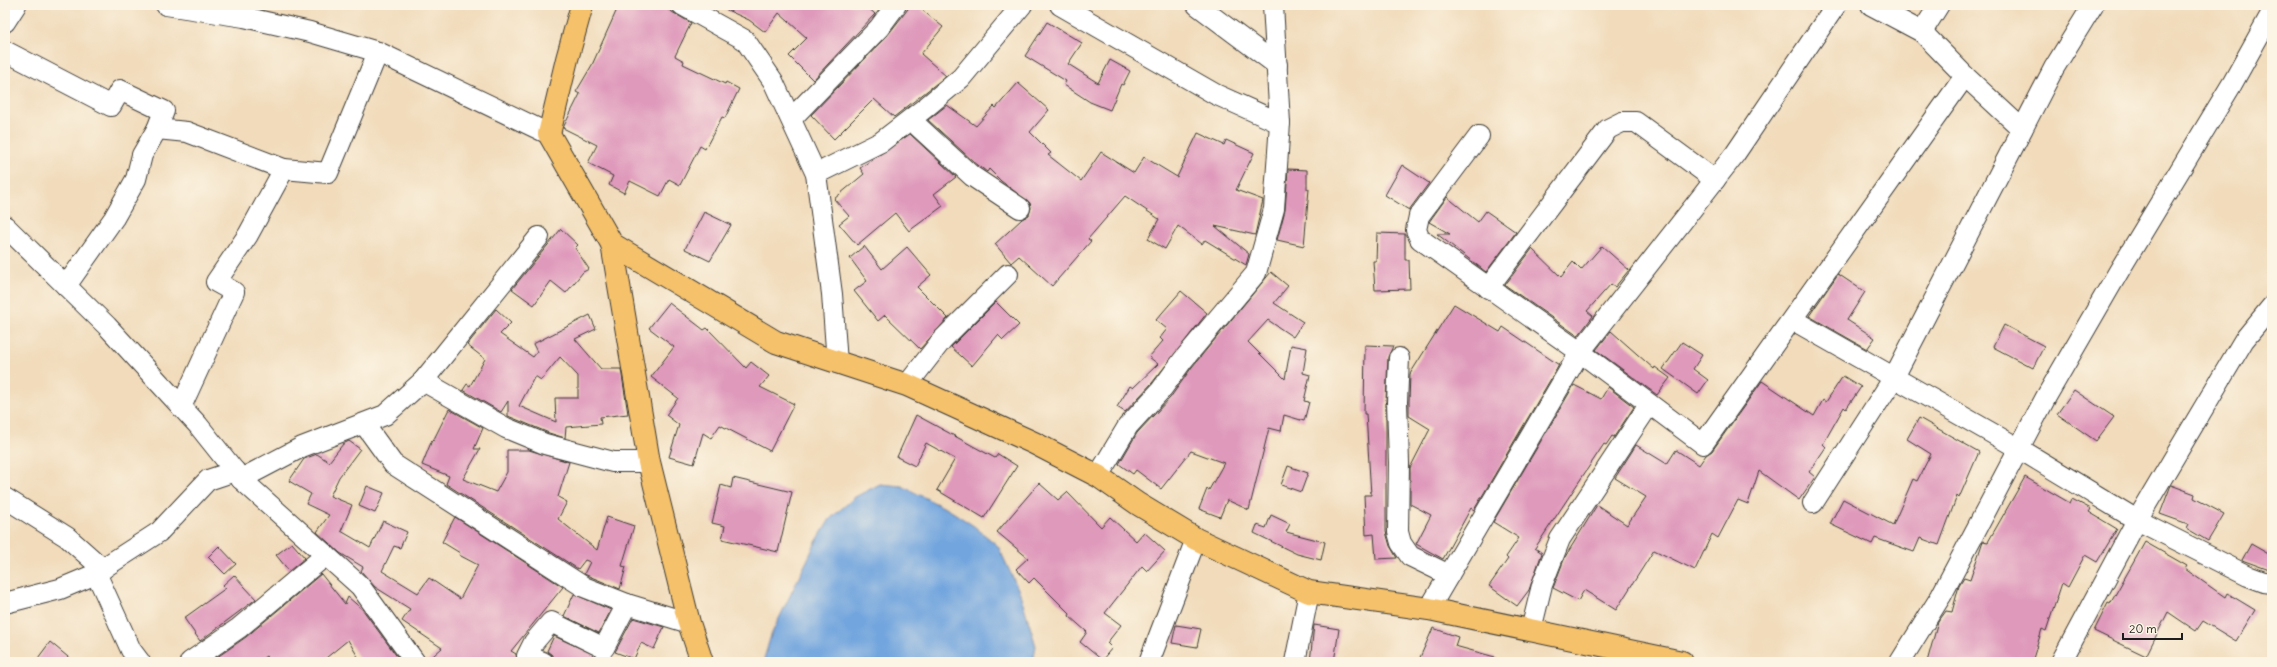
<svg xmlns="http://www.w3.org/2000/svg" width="2277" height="667" font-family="Delius,sans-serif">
<rect width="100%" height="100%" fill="#fcf5e5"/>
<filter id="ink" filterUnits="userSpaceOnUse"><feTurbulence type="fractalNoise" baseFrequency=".025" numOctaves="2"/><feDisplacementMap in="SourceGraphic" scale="8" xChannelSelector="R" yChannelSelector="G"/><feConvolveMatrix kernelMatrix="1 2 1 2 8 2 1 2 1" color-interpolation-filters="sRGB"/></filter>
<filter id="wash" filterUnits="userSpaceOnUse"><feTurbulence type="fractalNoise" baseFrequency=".012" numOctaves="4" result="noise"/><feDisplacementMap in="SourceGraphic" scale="16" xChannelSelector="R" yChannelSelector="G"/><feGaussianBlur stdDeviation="0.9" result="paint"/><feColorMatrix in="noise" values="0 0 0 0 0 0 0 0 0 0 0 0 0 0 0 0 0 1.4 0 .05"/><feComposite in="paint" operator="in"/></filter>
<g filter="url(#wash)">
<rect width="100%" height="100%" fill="#f1dbbb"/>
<!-- water -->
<path fill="#72a5de" stroke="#47607d" d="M880,484L902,486L951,511L974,526L998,546L1020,593L1036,646L1033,662H763L771,635L816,542L830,519L855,497Z"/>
<g id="blocks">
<!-- building -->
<g fill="#df99bb" fill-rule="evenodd">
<path d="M619,5H660L691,23L675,56L684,61L683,64L725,84L726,82L739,89L725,118L722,117L705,149L700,146L680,185L669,179L660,196L630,181L624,193L609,185L613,176L588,163L597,145L563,128L580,94L576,92L592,65Z"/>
<path d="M716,5H865L875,14L813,80L789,56L807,38L779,13L765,32L749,20Z"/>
<path d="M911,5H916L943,27L921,54L946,76L894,117L874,99L834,139L811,115L887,36Z"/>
<path d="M1047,22L1082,43L1068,64L1098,83L1110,60L1130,71L1123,85L1121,84L1110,110L1090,102L1064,85L1066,81L1025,56Z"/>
<path d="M1018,83L1049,110L1030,132L1051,153L1048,155L1081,181L1101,152L1134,173L1144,157L1177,177L1198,133L1224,145L1226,140L1254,153L1236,190L1263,200L1255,235L1215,226L1249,254L1246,265L1205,240L1202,244L1178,226L1165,249L1148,239L1159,219L1125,196L1088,239L1091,241L1052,286L1019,256L1011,263L995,244L1022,219L1029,215L1031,208L1030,203L1001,181L989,169L987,172L974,162L928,120L947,105L976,126L994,106L996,108Z"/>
<path d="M910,134L956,177L934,194L943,206L909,231L895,213L857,245L839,224L849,216L834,199L864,174L860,168Z"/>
<path d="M1402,165L1429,183L1409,210L1385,195Z"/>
<path d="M1288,169L1307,170V189H1309L1304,246L1277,240L1285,210Z"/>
<path d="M1447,197L1478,222L1486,211L1516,232L1486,272L1437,234H1450L1429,222Z"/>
<path d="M704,212L731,225L710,261L685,249Z"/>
<path d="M561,229L578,245L575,248L589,269L583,272L566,293L551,281L534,305L512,289Z"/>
<path d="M1377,233L1405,234V260H1409L1410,289L1375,290L1373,261H1376Z"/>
<path d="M864,246L882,269L907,247L931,275L917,287L948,318L920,349L885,315L878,321L854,291L867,281L850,258Z"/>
<path d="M1602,246L1629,270L1615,287L1611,284L1587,311L1593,316L1578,336L1505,285L1532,249L1561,277L1573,262L1581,270Z"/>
<path d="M1271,272L1288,286L1274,303L1303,322L1293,337L1268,320L1248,342L1285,379L1291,345L1307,348L1303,373L1310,375L1304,401L1309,402L1304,421L1284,415L1281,431L1269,428L1249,510L1227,500L1220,517L1199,509L1207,489L1209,490L1224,463L1191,451L1161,489L1136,470L1133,474L1119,464L1137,433L1170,398L1192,367Z"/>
<path d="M1838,274L1865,292L1847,320L1875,338L1867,349L1809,316Z"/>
<path d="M1181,291L1207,313L1152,383L1125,412L1117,407L1130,386L1133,388L1158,364L1149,357L1163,341L1160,338L1167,329L1156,320Z"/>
<path d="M996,302L1019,325L1003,340L998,335L972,366L951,347Z"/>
<path d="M669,303L704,330L707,328L746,368L751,362L769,376L760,387L794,404L770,451L720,425L711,438L703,433L694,464L669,457L679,425L666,415L678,398L651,377L674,347L649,328Z"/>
<path d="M1454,304L1500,332L1503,327L1559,365L1474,510L1471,508L1443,559L1416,544L1431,515L1410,504V468L1430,429L1409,416V402L1410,374Z"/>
<path d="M496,309L511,323L500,334L533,357L537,352L533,344L590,315L596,329L575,339L601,369H621L628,414L600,417L601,424L566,427L565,438L549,433L508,416V401L501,412L463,390L467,384L470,386L485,359L467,345ZM560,357L578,376V398H555L556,422L519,406L535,376L541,380Z"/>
<path d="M2004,325L2044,346L2033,368L1993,347Z"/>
<path d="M1611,331L1654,369L1655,367L1670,378L1657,395L1596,350Z"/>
<path d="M1682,342L1702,355L1693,369L1708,380L1698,394L1663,369Z"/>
<path d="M1365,345L1393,346L1388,357L1386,401V532L1390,546L1397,558L1376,559L1374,534L1366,535L1364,495H1371L1366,414H1364Z"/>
<path d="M1843,376L1861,387L1846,409L1844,407L1823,444L1826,447L1809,472L1815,477L1799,500L1759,471L1748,504L1738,500L1718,538L1712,534L1695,570L1654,550L1616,610L1584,590L1578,601L1553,588L1565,557L1597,505L1627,525L1646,497L1615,478L1636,445L1667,464L1676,450L1699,465L1706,455L1712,451L1762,381L1814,416L1823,400L1826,402Z"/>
<path d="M1574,385L1601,399L1608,387L1634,407L1614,437L1612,436L1606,445L1604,444L1535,548L1542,553L1529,590L1517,606L1489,586L1508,559L1506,557L1519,538L1493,522Z"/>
<path d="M2074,390L2114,417L2096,441L2057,414Z"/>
<path d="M449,409L483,428L474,449H480L463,479L496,492L507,472V450H529L569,462L558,497L567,502L558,519L597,550L607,517L634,526L622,566L626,567L620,589L584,574L590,562L585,560L578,569L446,484L449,476L422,465L432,440L433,441Z"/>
<path d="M916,415L995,458L998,454L1017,466L984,518L937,490L955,459L926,443L915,466L897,457Z"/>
<path d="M1919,418L1979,452L1959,498L1957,496L1939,545L1920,538L1914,552L1875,538L1872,544L1830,524L1843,499L1893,525L1913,479L1917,481L1931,454L1907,439Z"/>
<path d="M349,441L360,449L339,477L330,496L352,505L341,531L370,548L383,521L407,532L400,548L394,546L382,571L418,593L429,578L460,599L478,565L459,555L460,553L442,542L455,517L563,587L511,651L516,654L517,662H426L442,648L402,621L410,609L375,587L361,571L363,567L340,553L317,532L329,515L306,504L311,494L289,481L304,459L317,454L329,462L343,444Z"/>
<path d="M1288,466L1308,473L1301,492L1281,485Z"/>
<path d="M2025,477L2070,503L2072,499L2091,509L2089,512L2117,529L2097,562L2085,555L2068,587L2062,583L2046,631L2042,629L2032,662H1927L1938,622L1946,611L1952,612L1959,586L1964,578L1970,580L1983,541L1988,542Z"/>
<path d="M733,478L792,492L778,552L722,539L725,526L712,523L721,485L731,488Z"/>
<path d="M1039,483L1058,500L1067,492L1101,527L1110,517L1136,541L1144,532L1165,551L1147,571L1142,566L1105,613L1121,625L1107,643L1112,648L1102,660L1080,642L1087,632L1069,616L1070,614L1034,578L1029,583L1016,569L1028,558L997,532Z"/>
<path d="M2171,485L2195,494L2194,498L2224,514L2208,541L2186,528L2188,524L2160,514Z"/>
<path d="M367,486L384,493L375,513L359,506Z"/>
<path d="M1271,515L1290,524L1286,532L1325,542L1321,560L1297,554L1254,533L1257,525L1266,528Z"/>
<path d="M2145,542L2187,566L2185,569L2225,597L2227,593L2255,610L2236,641L2203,621L2196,631L2168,612L2146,656L2094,631L2108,603L2110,604Z"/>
<path d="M292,543L305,558L289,571L276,555Z"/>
<path d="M2251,544L2272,556V571L2242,560Z"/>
<path d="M219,546L236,564L225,574L208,557Z"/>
<path d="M321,574L345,604L348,597L363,610L401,662H361L348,640L321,662H272L266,656L258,662H215L213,660L246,637Z"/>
<path d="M234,575L256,599L200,641L184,618L226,588L223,585Z"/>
<path d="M574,594L611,610L599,633L564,616Z"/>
<path d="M633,618L664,627L654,649L641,643L634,659L615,652Z"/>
<path d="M1176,625L1201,629L1197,647L1172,643Z"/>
<path d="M1314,625L1339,629L1334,662H1310Z"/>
<path d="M1433,628L1458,637L1455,646L1495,657V662H1418Z"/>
<path d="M554,636L604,659L603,662H554L552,655L547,651Z"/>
<path d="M50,642L74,662H35Z"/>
</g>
</g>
</g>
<g filter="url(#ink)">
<use href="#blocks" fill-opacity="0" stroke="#3c3934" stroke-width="1"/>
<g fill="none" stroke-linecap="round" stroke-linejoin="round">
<defs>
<g id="minor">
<path d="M166,5L244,17L310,32L378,52L549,134"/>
<path d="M682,5L745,40L773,81L816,174L832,294L837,363"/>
<path d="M1060,5L1215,94L1280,123"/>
<path d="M1197,5L1277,65"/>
<path d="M1871,5L1922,32L1939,5"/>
<path d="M5,22L16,5"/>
<path d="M5,51L111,106L120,90L164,111L157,129L187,132L284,169"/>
<path d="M1965,76L2022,129"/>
<path d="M792,118L879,28L896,5"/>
<path d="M911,120L972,176L1020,208"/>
<path d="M1479,136L1419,216L1416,230L1420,239L1580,352L1703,444L1965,76L1922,32"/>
<path d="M816,174L881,142L925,108L961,78L1022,5"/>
<path d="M5,226L107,326L198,425L241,479L360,586L415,662"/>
<path d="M66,286L114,218L136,179L142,155L157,129"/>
<path d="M1488,288L1608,129L1622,122H1636L1715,180"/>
<path d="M1793,320L2018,448L2137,520L2248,576L2264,582L2272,583"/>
<path d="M1399,358L1397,402L1399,463L1398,532L1401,543L1410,556L1449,575"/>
<path d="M423,381L506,428L545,444L613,462H649"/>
<path d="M907,385L942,340L1008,274"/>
<path d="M181,407L234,292L216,282L248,235L284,169L328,173L378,52"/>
<path d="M364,424L393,464L584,587L627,604L689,623"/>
<path d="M1098,476L1128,426L1161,390L1183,360L1256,273L1274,209L1280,123L1273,5"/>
<path d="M241,479L302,447L385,415L423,381L539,237"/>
<path d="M5,498L67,537L103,569"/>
<path d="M1813,503L1893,379L2054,68L2093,5"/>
<path d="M96,573L131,650L140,662"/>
<path d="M5,603L60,589L91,576L159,532L208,480L235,471"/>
<path d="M1429,609L1580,352L1735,154L1836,5"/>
<path d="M1531,630L1542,585L1560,539L1649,405"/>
<path d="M190,662L239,628L326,555"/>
<path d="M543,662L527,656L534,642L551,622L604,648L627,604"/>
<path d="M1149,662L1196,539"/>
<path d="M1295,662L1309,592"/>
<path d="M1900,662L1941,596L2046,397L2119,271L2232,84L2272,12"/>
<path d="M2061,662L2137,520L2244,340L2272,306"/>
</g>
<g id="major">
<path d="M582,5L567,59L549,134L612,244L649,462L689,623L702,662"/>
<path d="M612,244L776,342L907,385L1034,443L1098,476L1138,504L1196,539L1309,592L1429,609L1682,662"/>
</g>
</defs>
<!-- minor casing -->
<use href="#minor" stroke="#3c3934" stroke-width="22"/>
<!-- major casing -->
<use href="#major" stroke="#3c3934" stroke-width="24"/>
<!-- minor -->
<use href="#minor" stroke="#fff" stroke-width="20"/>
<!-- major -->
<use href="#major" stroke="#f5c16b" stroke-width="22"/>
</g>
</g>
<!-- margin -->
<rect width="2277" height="667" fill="none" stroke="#fcf5e5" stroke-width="20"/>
<!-- scale -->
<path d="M2123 633v6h59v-6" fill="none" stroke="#1c1c1c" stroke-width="2"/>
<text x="2129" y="633" font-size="12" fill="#1c1c1c" stroke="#fcf5e5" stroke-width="3" paint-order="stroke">20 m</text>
</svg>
